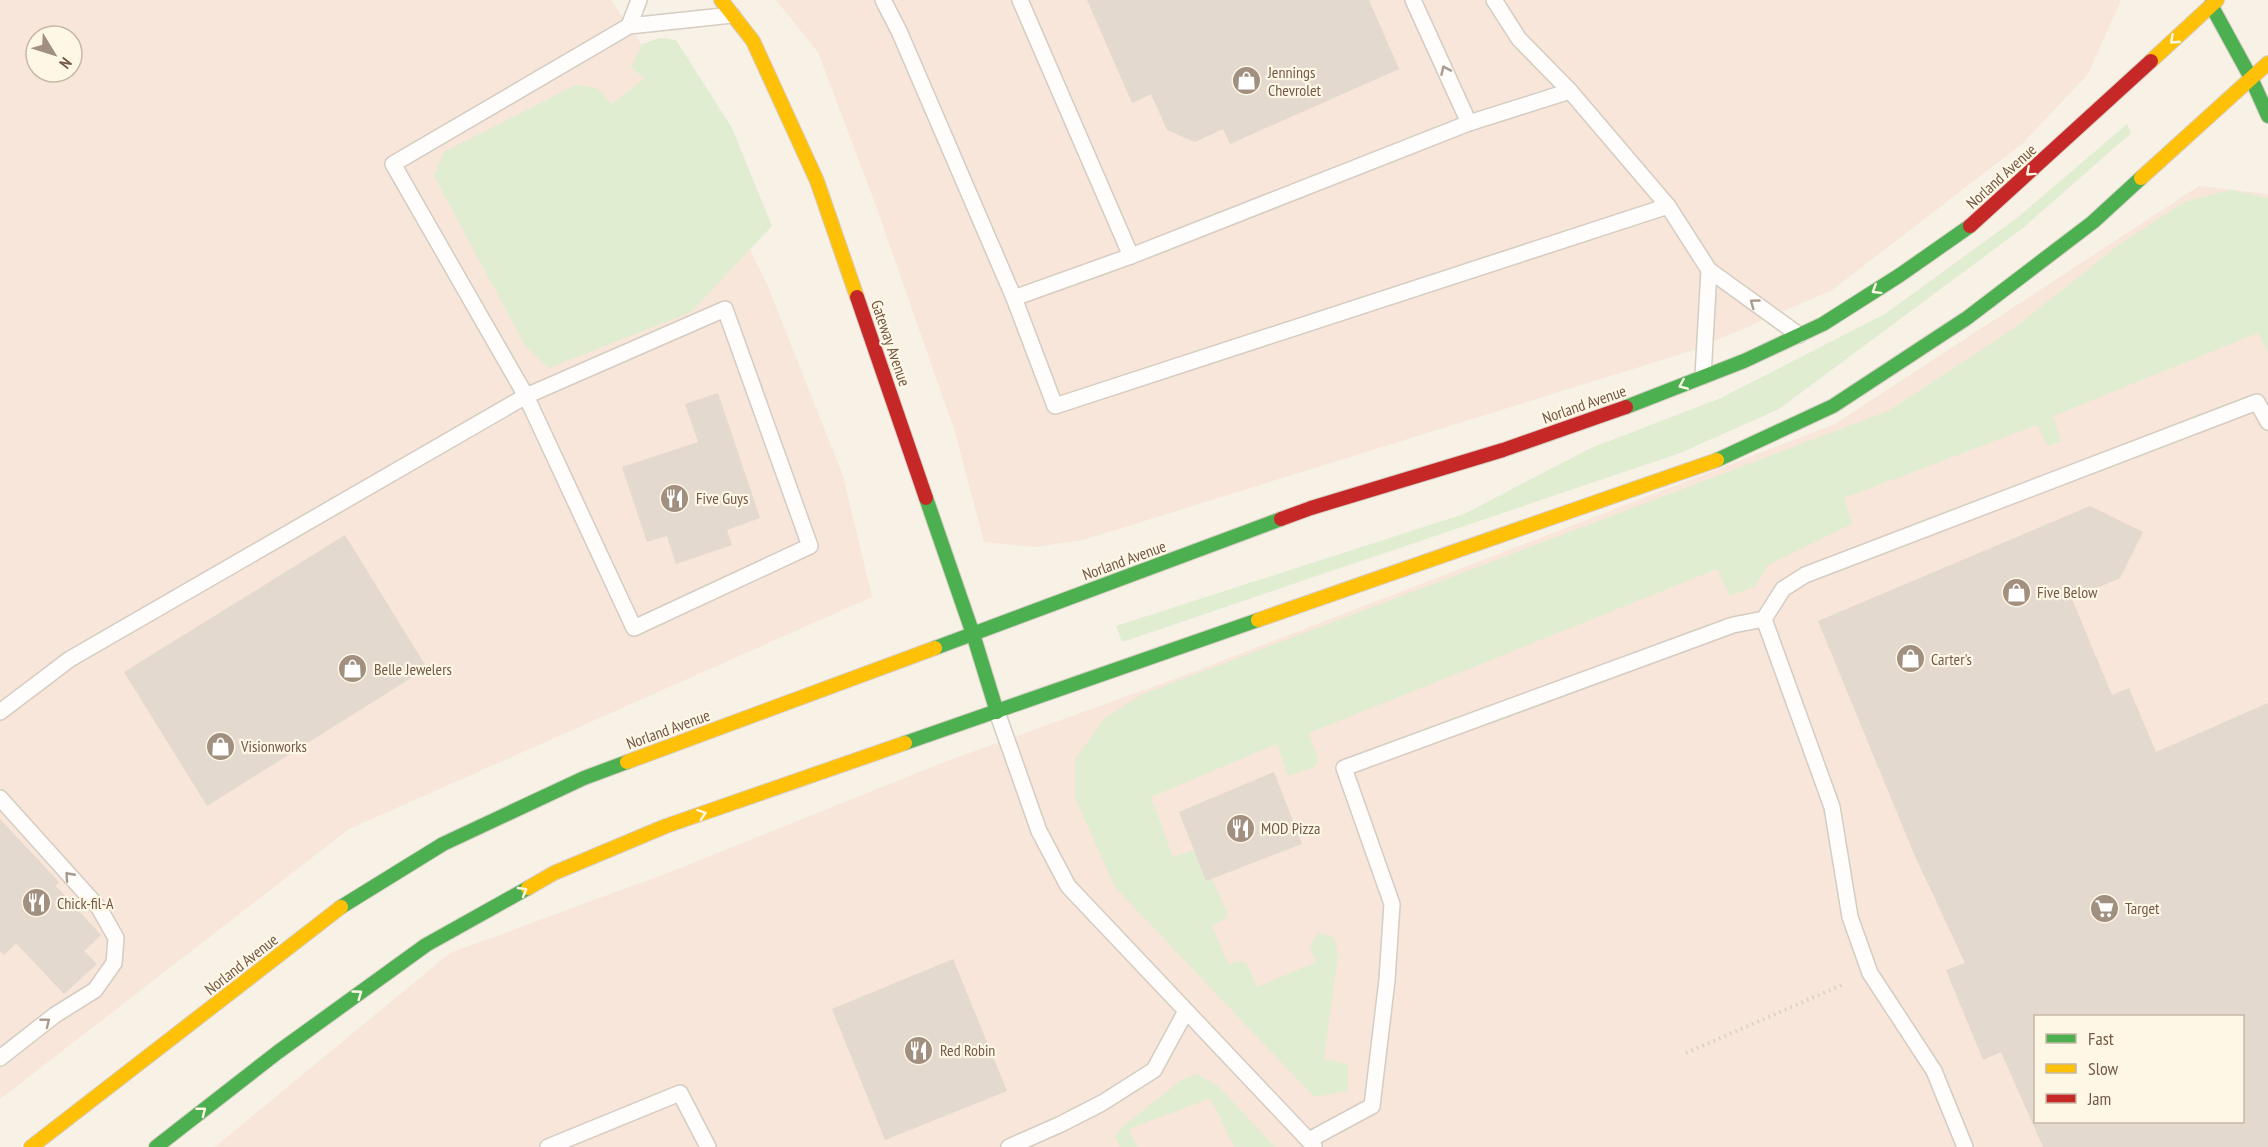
<svg xmlns="http://www.w3.org/2000/svg" width="2268" height="1147" font-family="'PT Sans Narrow',sans-serif">
<rect width="100%" height="100%" fill="#f7f1e6"/>
<!-- commercial -->
<g fill="#f7e6d9" fill-rule="evenodd">
<path d="M0,0H611L678,98L768,287L843,476L872,597L349,829L0,1099ZM36,36H72V72H36Z"/>
<path d="M776,0H2121L2088,74L2023,143L1832,290L1694,350L1083,540L1034,547L984,542L955,432L875,203L818,52Z"/>
<path d="M2199,186L2268,194V1147H215L450,953L678,869L939,764L1175,679L1835,424ZM2036,1016H2242V1122H2036Z"/>
</g>
<!-- green -->
<g fill="#e0edd1">
<path d="M660,38L676,40L732,128L772,226L691,312L549,368L526,347L434,176L444,152L576,85L597,88L612,104L645,78L631,68L642,44Z"/>
<path d="M2127,124L2131,133L2024,227L1779,409L1680,453L1122,642L1116,626L1464,514L1591,448L1721,398L1885,314L2017,218Z"/>
<path d="M2230,190L2268,198V353L2258,333L2053,416L2061,441L2048,446L2037,425L1844,498L1852,524L1768,565L1755,586L1730,596L1717,569L1309,733L1318,759L1315,767L1288,776L1277,744L1151,797L1173,857L1194,850L1206,881L1212,879L1227,912L1225,919L1212,926L1228,964L1239,961L1247,964L1257,987L1316,962L1310,946L1318,933L1334,937L1338,955L1324,1059L1348,1064V1091L1314,1097L1115,887L1075,798V759L1104,719L1141,695L1888,411L2013,329L2120,244L2185,202Z"/>
<path d="M1197,1074L1219,1087L1275,1147H1234L1211,1098L1129,1129L1137,1147H1120L1115,1136L1122,1127L1180,1081Z"/>
</g>
<!-- building -->
<g fill="#e3d9ce" fill-rule="evenodd">
<path d="M1087,0H1369L1399,69L1230,144L1223,129L1195,142L1167,130L1151,94L1132,103Z"/>
<path d="M718,393L760,518L727,530L732,545L676,564L667,536L647,542L622,467L698,442L685,404Z"/>
<path d="M2090,506L2143,532L2120,578L2072,599L2112,695L2129,688L2156,752L2268,703V1147H2043L2001,1052L1983,1060L1946,970L1965,963L1914,854L1818,621ZM2036,1016H2242V1122H2036Z"/>
<path d="M345,535L427,668L207,806L124,672Z"/>
<path d="M1274,772L1302,844L1206,881L1179,812Z"/>
<path d="M0,819L59,882L56,886L101,935L84,951L97,964L64,994L16,943L4,955L0,951Z"/>
<path d="M953,959L1007,1091L885,1140L832,1009Z"/>
</g>
<g fill="none" stroke-linecap="round" stroke-linejoin="round">
<defs>
<g id="lane">
<path d="M883,0L899,31L1014,298L1131,256L1020,0"/>
<path d="M1413,0L1469,123"/>
<path d="M629,26L639,0"/>
<path d="M1668,206L1709,270L1799,335"/>
<path d="M1131,256L1469,123L1570,91"/>
<path d="M1014,298L1055,406L1668,206L1570,91L1519,39L1494,0"/>
<path d="M1703,376L1709,270"/>
<path d="M0,712L70,659L526,396L725,309L810,546L634,628L526,396L393,164L629,26L732,15"/>
<path d="M997,712L1039,831L1068,886L1314,1146"/>
<path d="M0,798L99,908L116,938L114,963L95,990L55,1015L0,1058"/>
<path d="M1309,1140L1372,1106L1387,980L1392,904L1344,768L1733,625L1764,619"/>
<path d="M548,1147L680,1093L708,1147"/>
<path d="M1009,1147L1061,1124L1102,1103L1154,1070L1186,1011"/>
<path d="M1965,1147L1934,1071L1870,973L1850,917L1832,807L1764,619L1783,589L1805,575L2257,402L2268,422"/>
</g>
<g id="fast">
<path d="M2211,5L2251,78L2268,116"/>
<path d="M1626,407L1744,361L1823,324L1900,275L1970,226"/>
<path d="M1717,460L1833,406L1967,318L2093,222L2141,178"/>
<path d="M926,498L973,634L997,712"/>
<path d="M935,648L1281,519"/>
<path d="M905,743L1258,620"/>
<path d="M341,907L443,844L584,778L627,762"/>
<path d="M156,1147L278,1052L426,945L528,888"/>
</g>
<g id="slow">
<path d="M721,0L753,41L817,181L857,297"/>
<path d="M2151,61L2217,0"/>
<path d="M2141,178L2268,63"/>
<path d="M1258,620L1717,460"/>
<path d="M627,762L935,648"/>
<path d="M528,888L554,873L666,826L905,743"/>
<path d="M31,1147L341,907"/>
</g>
<g id="jam">
<path d="M1970,226L2151,61"/>
<path d="M857,297L926,498"/>
<path d="M1281,519L1311,508L1503,450L1626,407"/>
</g>
</defs>
<!-- lane casing -->
<use href="#lane" stroke="#d5ccc2" stroke-width="18"/>
<!-- fast casing -->
<use href="#fast" stroke="#d7cdc3" stroke-width="16"/>
<!-- slow casing -->
<use href="#slow" stroke="#d7cdc3" stroke-width="16"/>
<!-- jam casing -->
<use href="#jam" stroke="#d7cdc3" stroke-width="16"/>
<!-- path -->
<path stroke="#d7d0c9" stroke-width="4" stroke-dasharray="1.5 4.5" stroke-linecap="butt" d="M1686,1053L1844,984"/>
<!-- lane -->
<use href="#lane" stroke="#fefdfb" stroke-width="15"/>
<!-- fast -->
<use href="#fast" stroke="#4caf50" stroke-width="14"/>
<!-- slow -->
<use href="#slow" stroke="#ffc107" stroke-width="14"/>
<!-- jam -->
<use href="#jam" stroke="#c62828" stroke-width="14"/>
</g>
<!-- one-way arrows -->
<defs><path id="oneway-chevron" d="M-2-3.5L2.5 0L-2 3.5" fill="none" stroke-width="1.6" stroke-linecap="round" stroke-linejoin="round" transform="scale(1.5)"/></defs>
<g stroke="#fff7e6">
<use href="#oneway-chevron" transform="translate(2174 40) rotate(137)"/>
<use href="#oneway-chevron" transform="translate(2030 172) rotate(138)"/>
<use href="#oneway-chevron" transform="translate(1876 290) rotate(148)"/>
<use href="#oneway-chevron" transform="translate(1683 385) rotate(157)"/>
<use href="#oneway-chevron" transform="translate(702 814) rotate(-19)"/>
<use href="#oneway-chevron" transform="translate(523 891) rotate(-30)"/>
<use href="#oneway-chevron" transform="translate(358 994) rotate(-36)"/>
<use href="#oneway-chevron" transform="translate(202 1111) rotate(-38)"/>
</g>
<g stroke="#ab9b8f">
<use href="#oneway-chevron" transform="translate(1445 70) rotate(-114)"/>
<use href="#oneway-chevron" transform="translate(1754 303) rotate(-144)"/>
<use href="#oneway-chevron" transform="translate(69 876) rotate(-132)"/>
<use href="#oneway-chevron" transform="translate(46 1022) rotate(-38)"/>
</g>
<!-- icons -->
<defs>
<symbol id="shop-disc" viewBox="-11 -11 22 22"><circle r="9.5" fill="#a18f7f" stroke="#fff7e6"/><path d="M-5-2.5h2.3a2.7 3.5 0 0 1 5.4 0H5L5.5 6h-11ZM-1.5-2.5h3a1.5 2.3 0 0 0-3 0Z" fill="#fff"/></symbol>
<symbol id="restaurant-disc" viewBox="-11 -11 22 22"><circle r="9.5" fill="#a18f7f" stroke="#fff7e6"/><path d="M-5-6h1v4h1v-4h1v4h1v-4h1v5L-1.5 .5V6h-2V.5L-5-1ZM5-6V6H3V1.5H1.5Q1.5-4 5-6Z" fill="#fff"/></symbol>
<symbol id="supermarket-disc" viewBox="-11 -11 22 22"><circle r="9.5" fill="#a18f7f" stroke="#fff7e6"/><path d="M-6-5.5h2.5l.6 2H6L4.5 2H-2.5L-4.4-4H-6ZM-1.5 3.2a1.3 1.3 0 1 0 .1 0ZM3 3.2a1.3 1.3 0 1 0 .1 0Z" fill="#fff"/></symbol>
</defs>
<g fill-rule="evenodd">
<use href="#shop-disc" x="1230" y="64" width="33" height="33"/>
<use href="#restaurant-disc" x="658" y="482" width="33" height="33"/>
<use href="#shop-disc" x="2000" y="576" width="33" height="33"/>
<use href="#shop-disc" x="1894" y="642" width="33" height="33"/>
<use href="#shop-disc" x="336" y="652" width="33" height="33"/>
<use href="#shop-disc" x="204" y="730" width="33" height="33"/>
<use href="#restaurant-disc" x="1224" y="812" width="33" height="33"/>
<use href="#restaurant-disc" x="20" y="886" width="33" height="33"/>
<use href="#supermarket-disc" x="2088" y="892" width="33" height="33"/>
<use href="#restaurant-disc" x="902" y="1034" width="33" height="33"/>
</g>
<g text-anchor="middle" stroke-width="4.5" stroke-linejoin="round" paint-order="stroke">
<!-- poi labels -->
<g font-size="16" fill="#735a47" stroke="#fff7e6" text-anchor="start">
<text x="1268" y="78">Jennings<tspan x="1268" dy="18">Chevrolet</tspan></text>
<text x="696" y="504">Five Guys</text>
<text x="2037" y="598">Five Below</text>
<text x="1931" y="665">Carter's</text>
<text x="374" y="675">Belle Jewelers</text>
<text x="241" y="752">Visionworks</text>
<text x="1261" y="834">MOD Pizza</text>
<text x="57" y="909">Chick-fil-A</text>
<text x="2125" y="914">Target</text>
<text x="940" y="1056">Red Robin</text>
</g>
<!-- street labels -->
<g font-size="16" fill="#735a47" stroke="#fff7e6">
<text transform="translate(2001 176) rotate(-42)" y="6">Norland Avenue</text>
<text transform="translate(891 343) rotate(71)" y="6">Gateway Avenue</text>
<text transform="translate(1584 404) rotate(-19)" y="6">Norland Avenue</text>
<text transform="translate(1124 560) rotate(-20)" y="6">Norland Avenue</text>
<text transform="translate(668 729) rotate(-20)" y="6">Norland Avenue</text>
<text transform="translate(241 964) rotate(-38)" y="6">Norland Avenue</text>
</g>
</g>
<!-- legend -->
<rect x="2034" y="1015" width="210" height="108" fill="#fff7e6" stroke="#c7b8a6" stroke-width="1.5"/>
<rect x="2046" y="1034" width="30" height="9" fill="#4caf50" stroke="#c7b8a6" stroke-width="1.5"/>
<text x="2088" y="1045" font-size="18" fill="#735a47">Fast</text>
<rect x="2046" y="1064" width="30" height="9" fill="#ffc107" stroke="#c7b8a6" stroke-width="1.5"/>
<text x="2088" y="1075" font-size="18" fill="#735a47">Slow</text>
<rect x="2046" y="1094" width="30" height="9" fill="#c62828" stroke="#c7b8a6" stroke-width="1.5"/>
<text x="2088" y="1105" font-size="18" fill="#735a47">Jam</text>
<!-- north arrow -->
<g transform="translate(54 54) rotate(128)"><circle r="28" fill="#fff7e6" stroke="#c7b8a6" stroke-width="1.5"/>
<path d="M0-4.5L10 22L0 15L-10 22Z" fill="#a18f7f"/>
<text y="-9" font-size="16" font-weight="bold" text-anchor="middle" fill="#735a47">N</text>
</g>
</svg>
